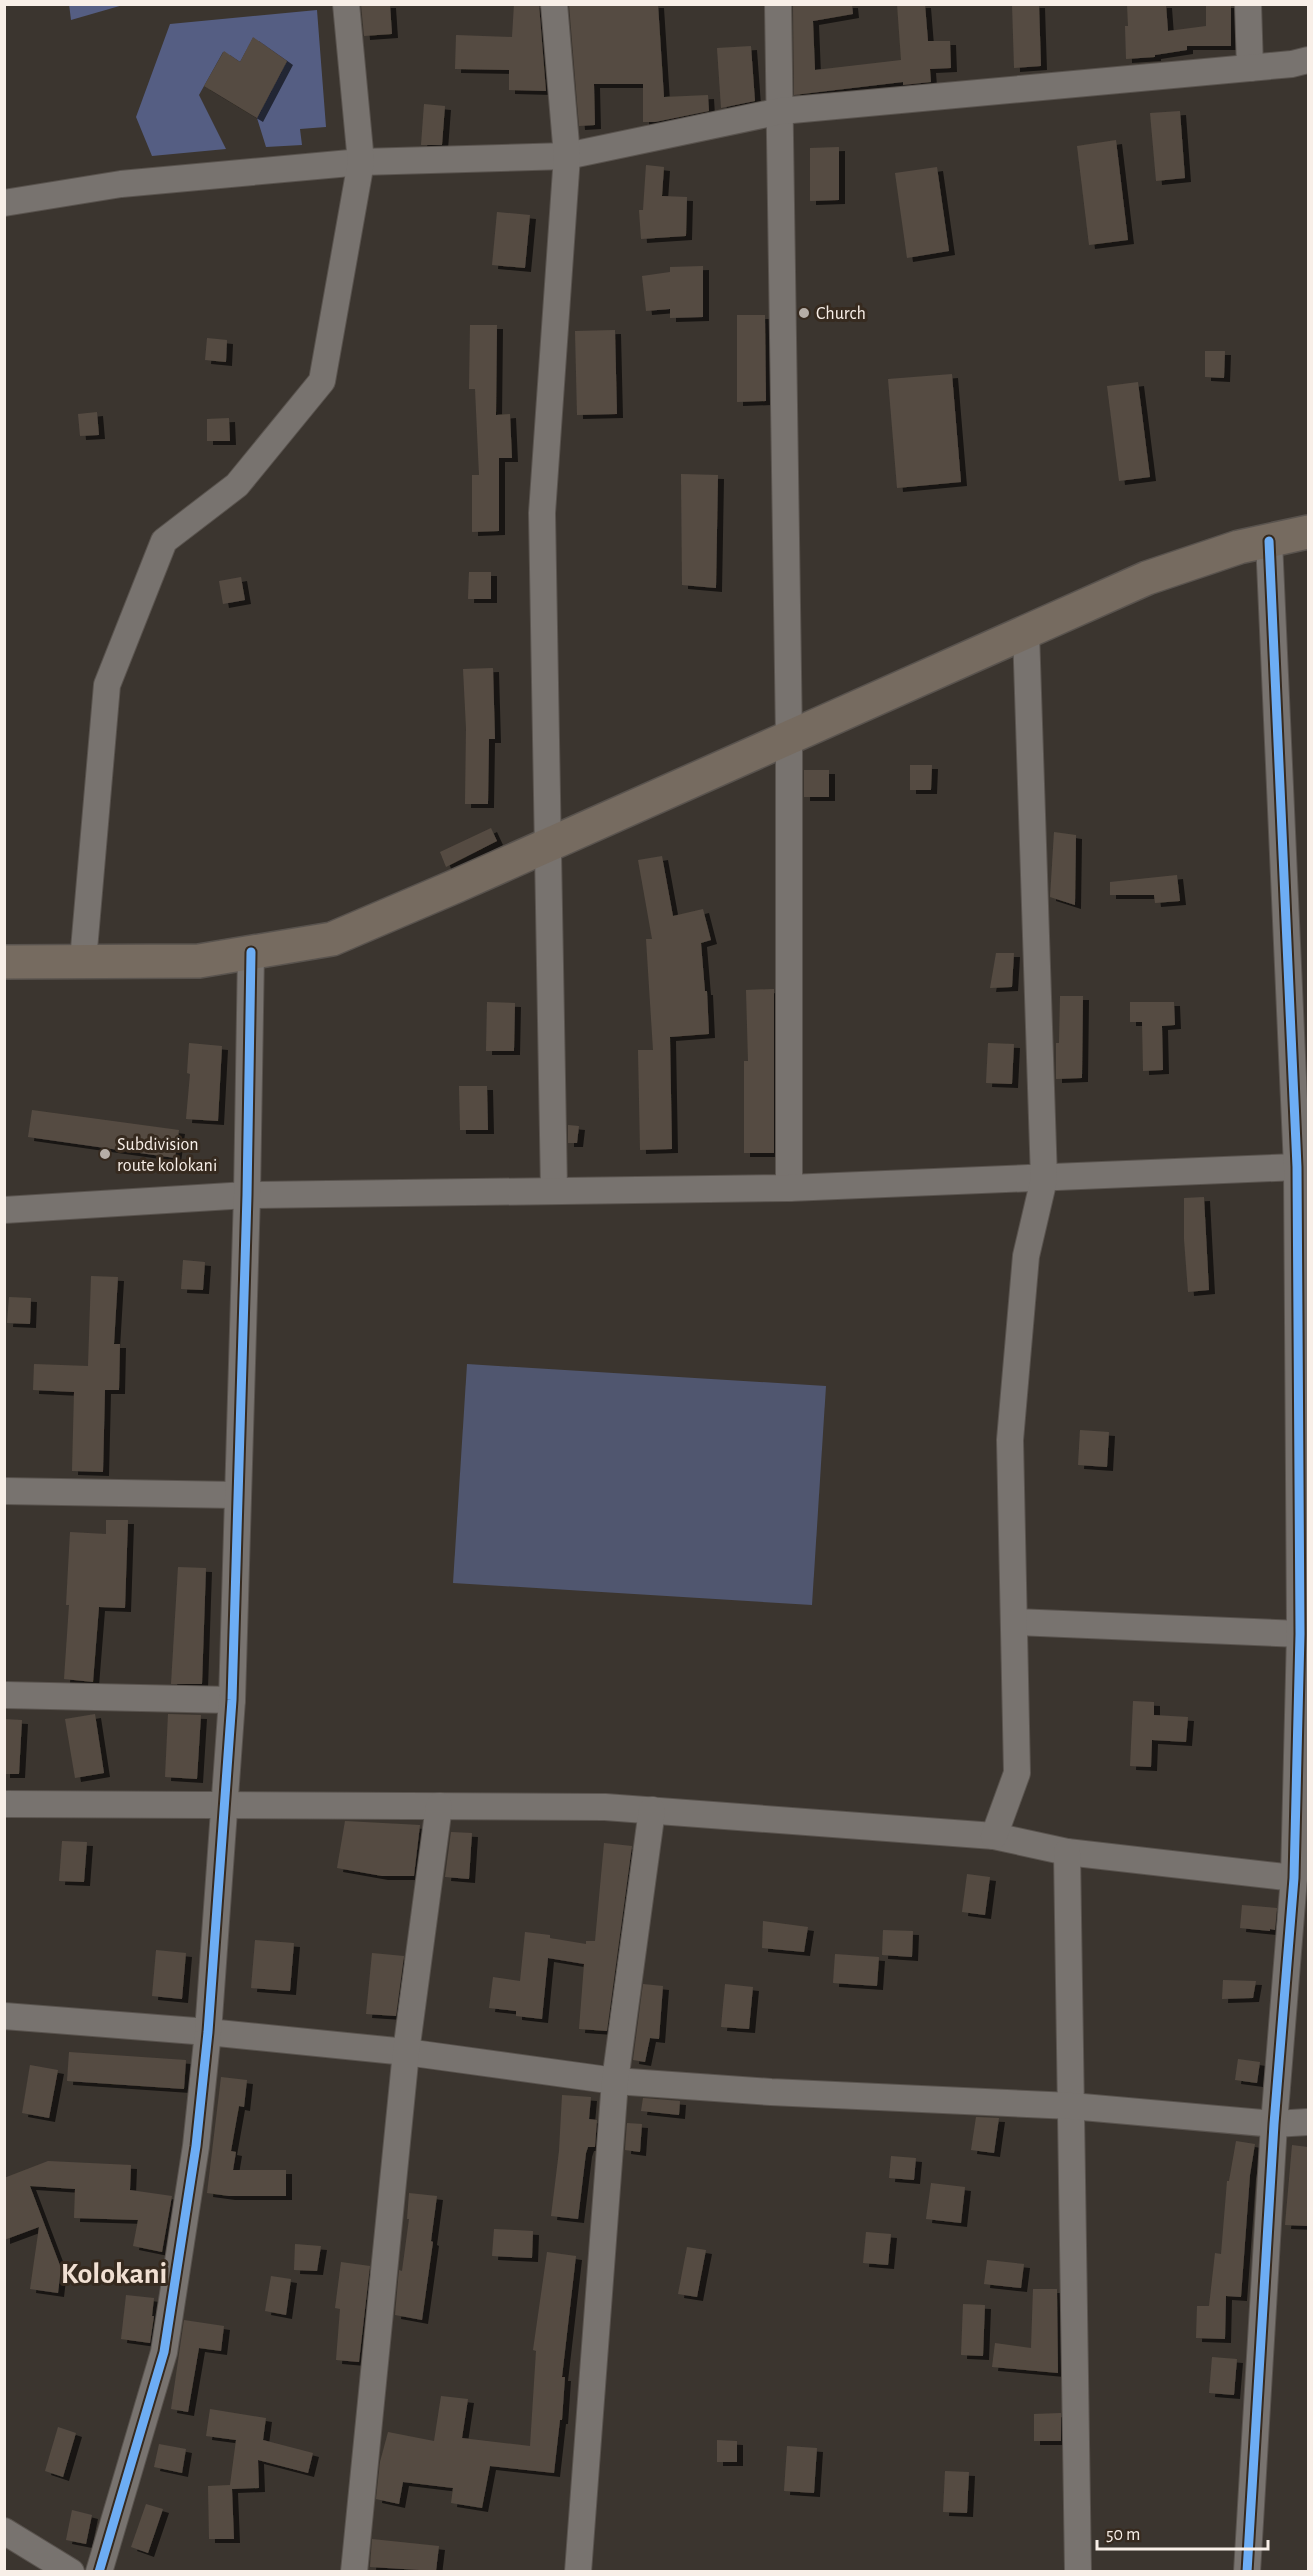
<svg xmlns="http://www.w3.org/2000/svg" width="1313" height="2576" font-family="'Alegreya Sans',sans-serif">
<defs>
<filter id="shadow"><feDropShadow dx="6" dy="4" stdDeviation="0" flood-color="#0009"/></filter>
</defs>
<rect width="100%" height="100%" fill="#3b352f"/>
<!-- green -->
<path fill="#50566f" d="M467,1364L826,1386L812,1605L453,1583Z"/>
<!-- forest -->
<g fill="#555e83">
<path d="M69,4H123V5L71,20Z"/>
<path d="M317,10L326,127L300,129L302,145L266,147L257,118L287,61L253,38L240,62L223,52L199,95L226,149L152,156L136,117L170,24Z"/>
</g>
<!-- building -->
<g fill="#554b42" filter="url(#shadow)">
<path d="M361,4H390L392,34L364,36Z"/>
<path d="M514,4H539L546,91L509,90V70L455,69L456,35L512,37Z"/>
<path d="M569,4H658L664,97L708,95L709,111L655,122H643V84H594L595,125L579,126Z"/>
<path d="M793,4H852L853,14L813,21L815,70L901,60L897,4H925L928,41H950L951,68L930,69L931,82L903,85V82L794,95Z"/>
<path d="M1012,4H1039L1041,66L1014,68Z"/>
<path d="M1127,4H1166L1168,31L1206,26V4H1231V46H1187V50L1155,55V57L1126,59L1125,26H1128Z"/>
<path d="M253,37L287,61L257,118L204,86L224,51L240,62Z"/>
<path d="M751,46L755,101L721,108L717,48Z"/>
<path d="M424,104L445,106L442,145H421Z"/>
<path d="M1180,111L1185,178L1156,181L1150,113Z"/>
<path d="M1116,140L1128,240L1089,245L1077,146Z"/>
<path d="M839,147V200L810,201V148Z"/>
<path d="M646,165L664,167L662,196L687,197L686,236L641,239L639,210H643Z"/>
<path d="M937,167L949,251L907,258L895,173Z"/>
<path d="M497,212L530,215L525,268L492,265Z"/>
<path d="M703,266V317L670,318V309L646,311L642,276L670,272V267Z"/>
<path d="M737,315H765L766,401L737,402Z"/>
<path d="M470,325H497L496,415L510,414L512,458H499V531L472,532V475H479L475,389H469Z"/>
<path d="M615,330L617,414L577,415L575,331Z"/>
<path d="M207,338L227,340L226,362L205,360Z"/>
<path d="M1205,351H1225L1224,378L1205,377Z"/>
<path d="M952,374L961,482L897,488L888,379Z"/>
<path d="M1138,382L1150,477L1119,481L1107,386Z"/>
<path d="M97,412L99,435L80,436L78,414Z"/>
<path d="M229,418L230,441H207V419Z"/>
<path d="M681,474L718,475L716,588L682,585Z"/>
<path d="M469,572H491V599H468Z"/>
<path d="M241,577L245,600L223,604L219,581Z"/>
<path d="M493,668L495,739H489L488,804H465L466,728L463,669Z"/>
<path d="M910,765H932L931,790H910Z"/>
<rect x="804" y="770" width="25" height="27"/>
<path d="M491,828L497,841L446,867L440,852Z"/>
<path d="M1054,832L1076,835L1075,905L1050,897Z"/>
<path d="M662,856L673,916L703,909L711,940L701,943L705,991H707L709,1034L670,1037L672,1149L640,1150L638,1050H653L646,939H652L638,860Z"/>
<path d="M1177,875L1180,901L1155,903L1154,895H1110V882Z"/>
<path d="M996,953H1014L1012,987L990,988Z"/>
<path d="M774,989V1153H744V1061H748L746,990Z"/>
<path d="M1060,996H1083L1082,1078L1056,1079V1043H1059Z"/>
<path d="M487,1002L515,1003L514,1051H486Z"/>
<path d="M1130,1002H1174L1175,1025L1162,1026L1163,1070L1143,1071L1142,1022H1130Z"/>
<path d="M189,1043L222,1046L218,1121L186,1119L190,1074L187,1073Z"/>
<path d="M988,1043L1014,1044L1012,1084L986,1083Z"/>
<path d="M459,1086H487L488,1130H460Z"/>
<path d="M32,1110L179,1130L175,1158L28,1137Z"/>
<path d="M568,1125L579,1126L577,1143H568Z"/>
<path d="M1204,1197L1209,1290L1188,1292L1184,1239V1198Z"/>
<path d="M183,1260L205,1262L203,1290L181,1289Z"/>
<path d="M91,1276L118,1277L114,1344H120L119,1390H105L103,1472L72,1471L74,1392L33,1390L34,1364L88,1366Z"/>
<path d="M9,1297L31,1298L30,1324L7,1323Z"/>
<path d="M1080,1430L1109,1432L1107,1467L1078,1465Z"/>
<path d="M106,1520H128L125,1608L99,1607L93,1682L64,1679L69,1605H66L70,1532L106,1534Z"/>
<path d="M178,1567L206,1568L202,1684H171Z"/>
<path d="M1133,1701L1154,1702V1715L1188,1717L1186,1742L1152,1740L1151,1767L1130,1766Z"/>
<path d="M95,1714L104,1773L75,1778L65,1719Z"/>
<path d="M168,1714L201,1715L197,1779L165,1777Z"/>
<path d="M4,1719L22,1720L19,1774H4Z"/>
<path d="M345,1821L420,1825L414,1876H382L337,1868Z"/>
<path d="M451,1832L472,1833L469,1879L445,1877Z"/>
<path d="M62,1841L87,1842L84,1882L59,1881Z"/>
<path d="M604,1843L632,1846L607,2031L579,2029L584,1964L548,1958L542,2019L516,2016V2011L489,2008L493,1977L520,1981L525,1932L550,1935V1938L586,1944V1941H595Z"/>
<path d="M967,1874L990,1877L985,1915L962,1912Z"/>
<path d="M1242,1905L1277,1908L1275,1930L1270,1929V1931L1240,1928Z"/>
<path d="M763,1921L808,1927L804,1952L762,1948Z"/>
<path d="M883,1930L913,1931L912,1957L882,1955Z"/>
<path d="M255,1940L294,1943L290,1991L251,1988Z"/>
<path d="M156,1950L186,1953L182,1999L152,1996Z"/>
<path d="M372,1953L404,1956L396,2016L366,2014Z"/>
<path d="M835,1954L879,1957L877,1986L833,1983Z"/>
<path d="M1223,1980L1256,1981L1253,1998L1222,1999Z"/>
<path d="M643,1984L663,1986L659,2039L650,2038L645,2062L633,2060Z"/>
<path d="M725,1984L753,1987L749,2029L721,2027Z"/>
<path d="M69,2052L186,2060L184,2089L67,2081Z"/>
<path d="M1238,2059L1260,2062L1257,2083L1235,2080Z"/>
<path d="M30,2065L58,2070L49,2118L22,2113Z"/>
<path d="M221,2077L247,2080L244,2107L239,2106L231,2151L236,2152L233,2170H286V2196H229L207,2193Z"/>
<path d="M562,2095L591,2097L589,2119L597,2120L595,2147H588L586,2153L578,2219L551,2216L559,2151Z"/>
<path d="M643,2098L680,2101L679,2115L641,2111Z"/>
<path d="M976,2117L999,2118L994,2153L971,2150Z"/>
<path d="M627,2123L642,2124L640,2152L625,2150Z"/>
<path d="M1236,2141L1255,2144L1250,2175L1241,2297L1226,2296L1225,2339L1196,2338L1197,2306H1209L1215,2253L1221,2254L1227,2181H1229Z"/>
<path d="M1292,2145L1308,2147V2226L1285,2225Z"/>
<path d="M891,2156L916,2158L914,2180L889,2178Z"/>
<path d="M48,2161L131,2165L130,2190L172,2196L162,2252L133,2246L138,2220L74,2218L75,2189L30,2186L61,2268L58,2293L30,2289L39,2227L4,2240V2178Z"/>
<path d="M931,2183L965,2187L961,2223L926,2219Z"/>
<path d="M409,2193L437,2196L431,2241L433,2242L422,2320L395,2315L399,2270L402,2271L409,2219H407Z"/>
<path d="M494,2229L533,2231L532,2258L492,2256Z"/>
<path d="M866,2232L891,2234L888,2265L863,2263Z"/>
<path d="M295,2244L321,2246L317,2271L294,2270Z"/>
<path d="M687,2247L706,2250L697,2297L678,2294Z"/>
<path d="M547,2252L576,2256L562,2377H565L562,2420H560L554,2473L490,2466L482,2508L451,2503L453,2488L403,2482L399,2504L376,2499L380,2462L388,2432L434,2441L441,2396L468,2399L462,2438L530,2446L536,2351L533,2350Z"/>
<path d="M987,2260L1024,2264L1021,2288L984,2284Z"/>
<path d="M341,2262L370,2266L359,2362L336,2360L340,2309L335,2308Z"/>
<path d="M271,2276L291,2279L286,2315L265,2311Z"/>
<path d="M1033,2289H1057L1058,2373L992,2367L995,2343L1031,2348Z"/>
<path d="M126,2295L154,2298L152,2316H154L150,2343L121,2339Z"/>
<path d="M963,2304L985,2305L983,2356L961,2355Z"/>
<path d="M184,2320L224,2326L221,2351L199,2348L188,2412L171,2409Z"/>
<path d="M1212,2357L1237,2359L1234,2395L1209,2393Z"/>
<path d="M210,2409L266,2418L263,2440L313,2453L308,2473L258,2460L259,2488L232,2489L234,2539H209L208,2486L230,2485L236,2440L206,2436Z"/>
<path d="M1061,2413V2441H1034V2414Z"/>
<path d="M58,2427L76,2433L63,2477L45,2471Z"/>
<path d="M717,2440L737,2441V2462H717Z"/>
<path d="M159,2444L186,2449L182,2473L154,2467Z"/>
<path d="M787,2446L817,2448L814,2493L784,2491Z"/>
<path d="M945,2471L969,2472L967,2513L943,2512Z"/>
<path d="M146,2504L163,2509L148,2553L131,2547Z"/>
<path d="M72,2510L92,2515L86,2544L66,2540Z"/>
<path d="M372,2539L439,2546L436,2571L370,2567Z"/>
</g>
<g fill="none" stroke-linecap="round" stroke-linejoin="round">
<defs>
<g id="street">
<path d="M778,4L789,738V1188"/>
<path d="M1248,4L1250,68"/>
<path d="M4,203L121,184L361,162L567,156L781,111L1292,64L1308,60"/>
<path d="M83,961L107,685L164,541L237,485L322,381L361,162L346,4"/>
<path d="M554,1191L542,513L567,156L554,4"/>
<path d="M4,1210L247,1195L789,1188L1297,1167"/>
<path d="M4,1491L236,1495"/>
<path d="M1015,1622L1300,1634"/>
<path d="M4,1695L232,1700"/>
<path d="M4,1804L605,1807L994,1836L1067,1852L1294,1878"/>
<path d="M994,1836L1017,1773L1010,1440L1026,1256L1044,1179L1026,632"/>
<path d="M1067,1852L1078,2572"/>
<path d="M4,2016L208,2032L406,2052L615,2081L771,2092L1071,2106L1274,2124L1308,2122"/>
<path d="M4,2531L71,2572"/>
<path d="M99,2572L164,2352L196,2146L208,2032L232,1700L247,1195L251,952"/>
<path d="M354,2572L406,2052L439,1806"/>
<path d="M578,2572L615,2081L652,1810"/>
<path d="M1247,2572L1274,2124L1294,1878L1300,1634L1297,1167L1269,541"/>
</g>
<path id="highway" d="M4,962L199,961L332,939L456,886L1147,578L1239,547L1308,532"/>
</defs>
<!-- street casing -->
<use href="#street" stroke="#59534e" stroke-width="28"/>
<!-- highway casing -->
<use href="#highway" stroke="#59534e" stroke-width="36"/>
<!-- street -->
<use href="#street" stroke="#78736f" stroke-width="26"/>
<!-- highway -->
<use href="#highway" stroke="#766b60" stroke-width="33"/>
<defs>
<g id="cycleway">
<path d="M99,2572L164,2352L196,2146L208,2032L232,1700L247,1195L251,952"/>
<path d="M1247,2572L1274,2124L1294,1878L1300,1634L1297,1167L1269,541"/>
</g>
</defs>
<!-- cycleway casing -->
<use href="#cycleway" stroke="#362a1f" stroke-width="13"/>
<!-- cycleway -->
<use href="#cycleway" stroke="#6dadf4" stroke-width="9"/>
</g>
<!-- markers -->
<g fill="#b6aea7" stroke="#362a1f" stroke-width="2">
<circle cx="804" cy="313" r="6"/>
<circle cx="105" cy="1154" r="6"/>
</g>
<g text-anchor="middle" stroke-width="6" stroke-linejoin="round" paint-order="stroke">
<!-- poi labels -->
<g font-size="18" fill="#f8efe8" stroke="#362a1f" text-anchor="start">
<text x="816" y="319">Church</text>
<text x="117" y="1150">Subdivision<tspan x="117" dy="21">route kolokani</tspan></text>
</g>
<!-- town labels -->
<g font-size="30" font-weight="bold" fill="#f1e0d3" stroke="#362a1f">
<text x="114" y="2283">Kolokani</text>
</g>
</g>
<!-- border -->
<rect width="1313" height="2576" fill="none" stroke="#f8efe8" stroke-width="12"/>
<!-- scale -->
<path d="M1097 2540v9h171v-9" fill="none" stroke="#f8efe8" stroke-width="3"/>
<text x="1106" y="2540" font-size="18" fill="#f8efe8" stroke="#362a1f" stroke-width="4.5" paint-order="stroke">50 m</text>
</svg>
